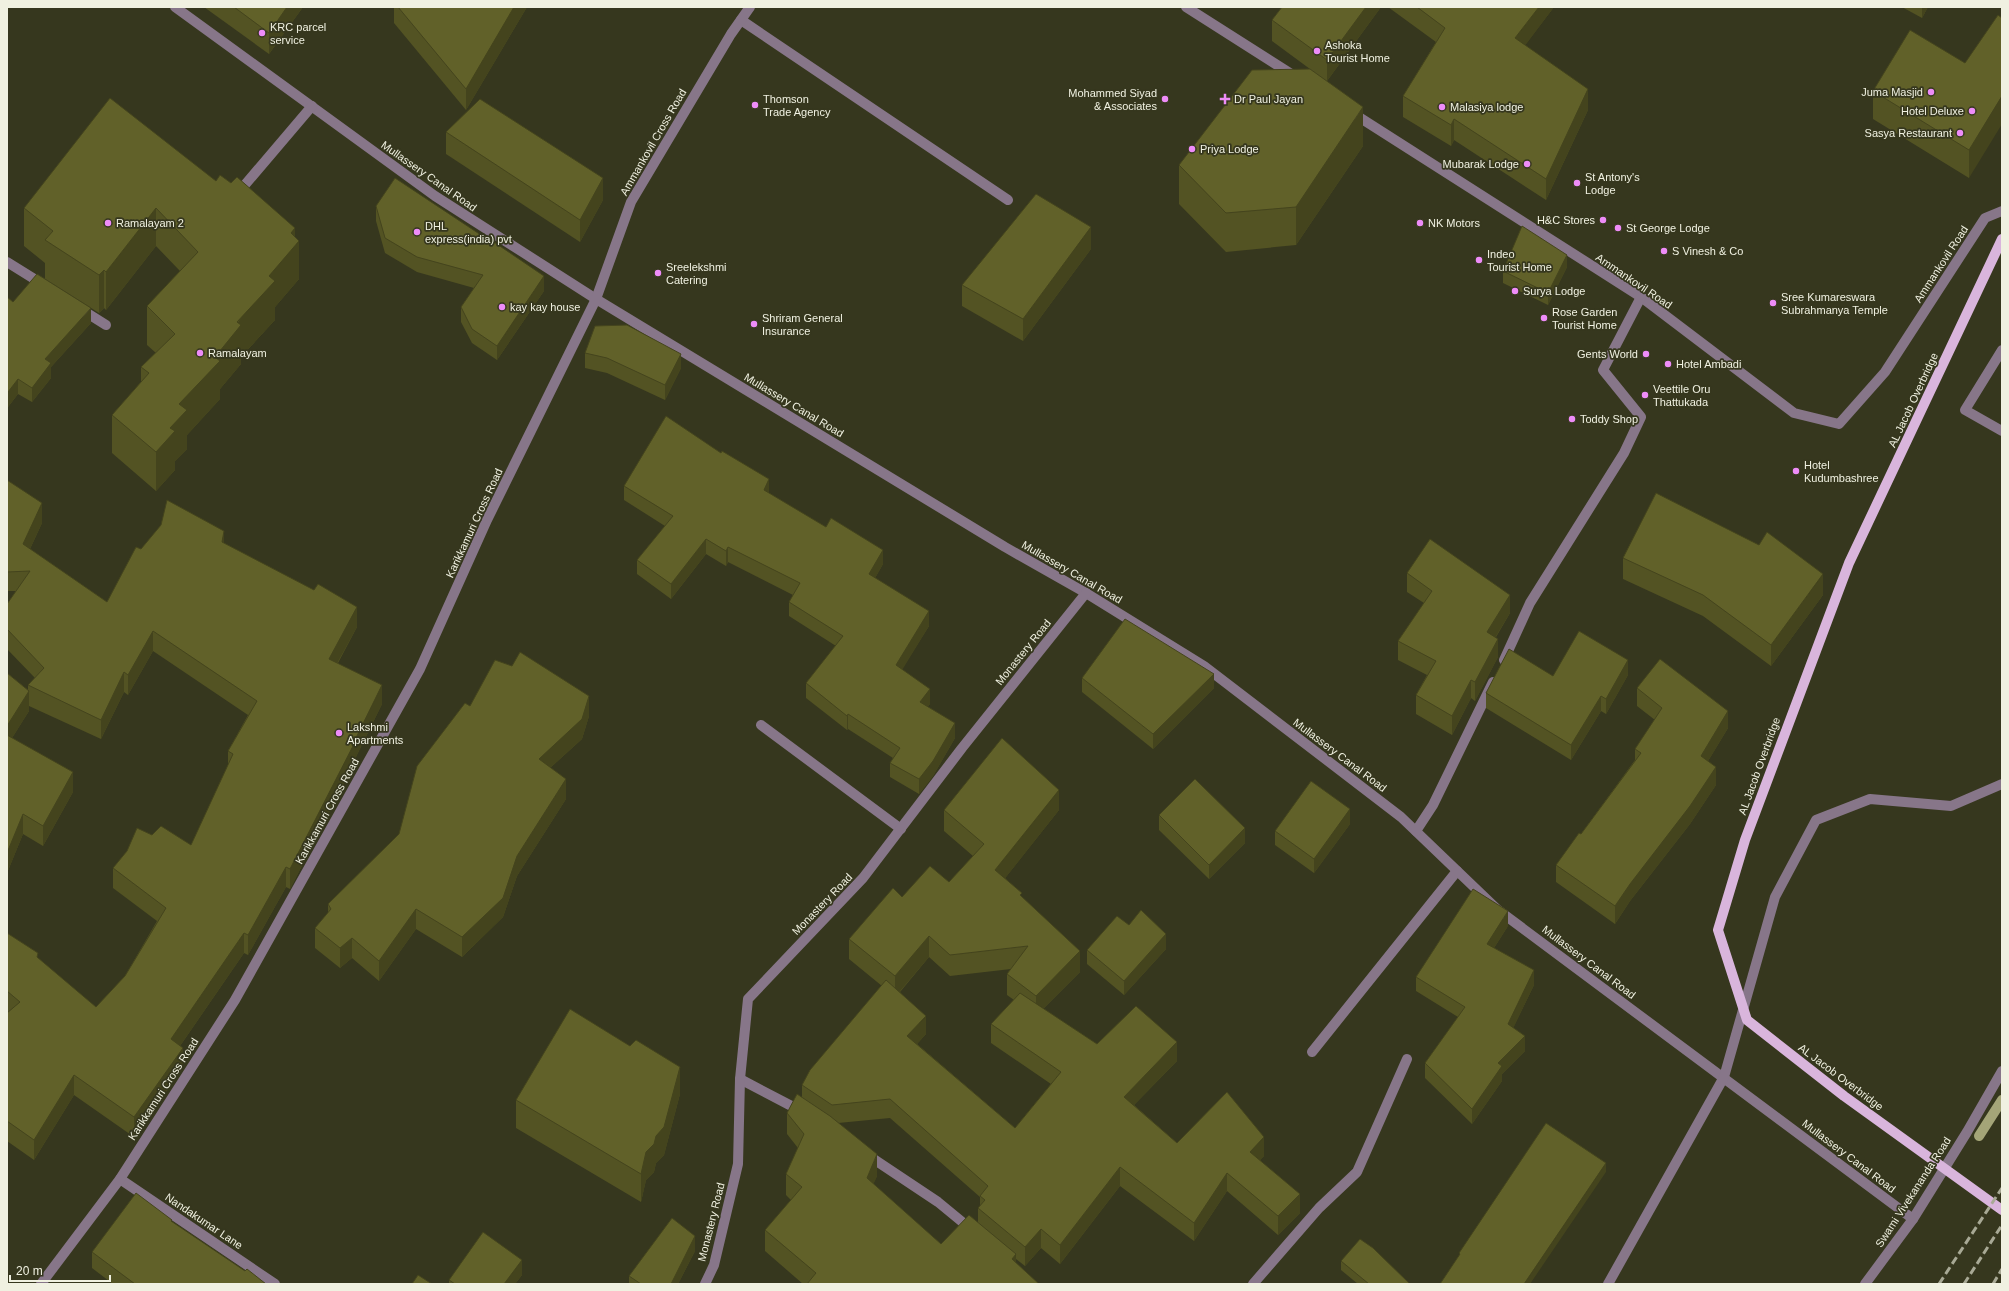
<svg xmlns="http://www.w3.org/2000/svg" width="2009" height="1291" font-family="Arial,sans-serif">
<rect width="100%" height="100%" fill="#36371e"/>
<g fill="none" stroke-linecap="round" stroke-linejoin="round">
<!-- stream -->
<path stroke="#a4a578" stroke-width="10" d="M1979,1136L2002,1100"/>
<!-- minor -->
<g stroke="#877689" stroke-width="10">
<path d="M175,7L435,196L596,299L1005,547L1086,593L1204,666L1401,817L1498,910L1913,1219"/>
<path d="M1186,7L1296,77"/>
<path d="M741,20L1008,200"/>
<path d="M1351,112L1641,297L1794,413L1839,424L1885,372L1985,218L2002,211"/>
<path d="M238,193L312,106"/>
<path d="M7,262L44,285"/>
<path d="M79,308L106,325"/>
<path d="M2002,350L1965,410L2002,431"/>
<path d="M1504,660L1530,603L1624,453L1641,417L1603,370L1641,297"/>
<path d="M761,725L901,829"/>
<path d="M1416,831L1433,805L1493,682"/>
<path d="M1312,1052L1457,871"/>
<path d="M740,1079L803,1112"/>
<path d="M866,1154L938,1202L972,1230"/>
<path d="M120,1179L275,1284"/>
<path d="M41,1284L120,1179L235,1000L420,669L487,520L596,299L631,202L731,34L750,7"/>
<path d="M705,1284L714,1265L738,1164L740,1079L748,999L863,878L962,748L1086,593"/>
<path d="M1253,1284L1319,1208L1357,1172L1407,1059"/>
<path d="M1608,1284L1724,1077L1775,897L1816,820L1870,799L1951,806L2002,784"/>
<path d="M1865,1284L1913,1219L1967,1132L2002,1071"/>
</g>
<!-- major -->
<path stroke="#d9b5dc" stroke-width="10" d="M2002,239L1849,563L1745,840L1718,930L1747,1020L1844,1096L2002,1210"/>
<!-- rail -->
<g stroke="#a8a995" stroke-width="3" stroke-dasharray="8 4" stroke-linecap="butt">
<path d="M1939,1284L2002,1188"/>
<path d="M1964,1284L2002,1225"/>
<path d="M1993,1284L2002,1269"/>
</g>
</g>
<!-- wall -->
<g fill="#535323" fill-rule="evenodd">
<path d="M204,7H303L269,54Z"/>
<path d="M394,7H527L466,110L394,23Z"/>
<path d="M1282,7H1381L1327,81L1363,146L1296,245L1226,252L1179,204V165L1310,69L1272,41V20Z"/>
<path d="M1388,7H1554L1525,45L1588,110L1546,200L1454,140L1451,146L1403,117V96L1436,42Z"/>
<path d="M1902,7H1928L1922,18Z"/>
<path d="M2002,18L1969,178L1873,119V91L1965,63Z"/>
<path d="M446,132L603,200L580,242L446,154Z"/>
<path d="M216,181L295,237L299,279L275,307V320L241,357V364L220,389V399L187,435V449L175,461V470L156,491L112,453V415L141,382V367L156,353L147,345V306L180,271L156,246L106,310L104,308L99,313L45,279V263L24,246V208Z"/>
<path d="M376,206L544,291L497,360L472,343L461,322V307L474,288L417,272L385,253L376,221Z"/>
<path d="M1091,249L1023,341L962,306V285Z"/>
<path d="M1567,267L1548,305L1503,283V271Z"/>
<path d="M7,297L13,302L91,323L51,367V378L32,402L18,394L8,407L7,406Z"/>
<path d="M585,353L681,368L665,400L607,373L585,368Z"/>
<path d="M7,480L42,523L30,549L107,602L141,549L224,543L357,627L338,663L382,704L353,763V766L290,889L286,887L248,955L244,953L180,1046L183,1068L134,1137L74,1095L34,1160L7,1141V1013L8,1012L7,1011V933L96,1007L125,976L157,921L113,888V868L152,835L191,845L228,767V751L248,715L153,651L128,695L124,692L101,739L29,706V711L12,738L73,792L43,846L23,834L7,873V673L28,690V685L35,678L7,649V604L16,591H7Z"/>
<path d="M624,486L769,494L883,564L875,578L929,626L902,669L930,704L927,707L955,738L933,776L919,794L890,777V763L893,758L848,729L847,730L806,698V683L836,646L789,616V602L793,595L728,562L726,566L706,554L671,599L637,574V560L665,526L624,500Z"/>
<path d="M1623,558L1823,595L1771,666L1703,616L1623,579Z"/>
<path d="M1407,573L1510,613L1496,637L1498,657L1475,701L1471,698L1452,735L1416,714V695L1427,675L1398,660V641L1424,603L1407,592Z"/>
<path d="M512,666L589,716L582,739L550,768L566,799L517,876L503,917L462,957L416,929L379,981L352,958L340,968L315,948V928L328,913V904L399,834L470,706Z"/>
<path d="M1628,675L1606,714L1601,711L1571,760L1486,708V693L1553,676Z"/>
<path d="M1082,678L1214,688L1153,749L1082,692Z"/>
<path d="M1637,688L1728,728L1708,761L1716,785L1690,824L1630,901L1615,924L1556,882V865L1581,834L1635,760V749L1655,720L1637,706Z"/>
<path d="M944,810H1059L1005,878L1022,898L1080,972L1043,1009L1097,1044L1177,1061L1134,1105L1177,1143L1264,1156L1260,1160L1300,1213L1278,1235L1227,1191L1194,1241L1120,1186L1060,1264L1041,1248L1025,1266L1016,1259V1263L1039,1284H803L765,1251V1230L791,1200L786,1195V1174L798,1148L787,1134V1113L802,1098V1085L882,986L849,959V939L902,897L949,882L973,856L944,831ZM929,957L950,976L1011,969L1007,974V995L1014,1000L991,1024V1043L1051,1084L1015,1128L917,1044L926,1034L900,992ZM890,1118L980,1197V1206L978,1208V1222L941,1244L873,1184L877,1176L838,1123Z"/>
<path d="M1159,815L1245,843L1209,879L1159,830Z"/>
<path d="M1350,824L1314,873L1275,845V831Z"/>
<path d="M1129,925L1166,949L1124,995L1087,964V950Z"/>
<path d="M1508,926L1494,948L1534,985L1513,1028L1525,1051L1502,1074V1081L1472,1124L1425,1078V1063L1458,1017L1416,991V977Z"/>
<path d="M680,1094L664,1155L656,1163L654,1172L646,1180L641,1202L516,1128V1100Z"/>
<path d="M172,1222L245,1271L266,1284H113L92,1268V1252Z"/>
<path d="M695,1251L678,1284H629V1276Z"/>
<path d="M1341,1261L1410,1284H1358L1341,1270Z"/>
<path d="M522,1275L515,1284H449V1280Z"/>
</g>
<!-- shaded-wall -->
<g fill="#44441d">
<path d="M287,7H303L269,54V33Z"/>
<path d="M514,7H527L466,110V89Z"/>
<path d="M1366,7H1381L1327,81V60Z"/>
<path d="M1539,7H1554L1515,59V38Z"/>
<path d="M1922,7H1928L1922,18Z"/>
<path d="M1588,89V110L1546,200V179Z"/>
<path d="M2002,96V124L1969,178V150Z"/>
<path d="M1363,107V146L1296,245V207Z"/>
<path d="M1454,119V140L1451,146V125Z"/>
<path d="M603,178V200L580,242V220Z"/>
<path d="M156,208V246L106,310V272Z"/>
<path d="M1091,227V249L1023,341V319Z"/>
<path d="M295,228V246L299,241V279L275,307V320L241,357V364L220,389V399L187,435V449L175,461V470L156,491V452L170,428L179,404L215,357L269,276L291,233Z"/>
<path d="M1567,255V267L1548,305V293Z"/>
<path d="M104,270V308L99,313V275Z"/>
<path d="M544,276V291L497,360V346Z"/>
<path d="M91,308V323L51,367V378L32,402V388L45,359Z"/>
<path d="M681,354V368L665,400V385Z"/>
<path d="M18,379V394L8,407V392Z"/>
<path d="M769,479V494L764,490Z"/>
<path d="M42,503V523L23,564V544Z"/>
<path d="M224,531V551L222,542Z"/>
<path d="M706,539V554L671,599V584Z"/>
<path d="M728,547V562L726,566V551Z"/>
<path d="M883,550V564L869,589V574Z"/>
<path d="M1823,574V595L1771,666V645Z"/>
<path d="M1510,595V613L1487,651V632Z"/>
<path d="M357,607V627L329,678V659Z"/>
<path d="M929,611V626L896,680V665Z"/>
<path d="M153,631V651L128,695V675Z"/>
<path d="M1498,639V657L1475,701V682Z"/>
<path d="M1628,660V675L1606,714V699Z"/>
<path d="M124,672V692L101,739V720Z"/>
<path d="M1214,674V688L1153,749V734Z"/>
<path d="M1471,680V698L1452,735V716Z"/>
<path d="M382,685V704L353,763V766L290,889V869Z"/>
<path d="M930,689V704L920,717V702Z"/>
<path d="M29,691V711L7,746V726Z"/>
<path d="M589,696V716L582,739L539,778V759Z"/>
<path d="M1601,696V711L1571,760V745Z"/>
<path d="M1728,711V728L1701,773V756Z"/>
<path d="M848,714V729L847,730V716Z"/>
<path d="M955,723V738L933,776L919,794V779Z"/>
<path d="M1716,767V785L1690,824L1630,901L1615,924V906L1630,884Z"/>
<path d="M73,772V792L43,846V826Z"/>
<path d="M566,779V799L517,876L503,917L462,957V937L517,856Z"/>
<path d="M1059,790V810L995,891V870Z"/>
<path d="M1350,809V824L1314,873V859Z"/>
<path d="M23,814V834L7,873V853Z"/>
<path d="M1245,828V843L1209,879V865Z"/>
<path d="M286,867V887L248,955V935Z"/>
<path d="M416,909V929L379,981V961Z"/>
<path d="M1508,911V926L1487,959V944Z"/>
<path d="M244,933V953L171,1059V1039Z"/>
<path d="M1166,934V949L1124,995V981Z"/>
<path d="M929,936V957L895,997V976Z"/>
<path d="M352,938V958L340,968V948Z"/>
<path d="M1080,951V972L1036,1016V996Z"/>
<path d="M1534,970V985L1508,1039V1024Z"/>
<path d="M926,1016V1034L907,1055V1036Z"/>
<path d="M1525,1036V1051L1502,1074V1081L1472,1124V1109L1498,1063Z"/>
<path d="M1177,1042V1061L1124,1115V1097Z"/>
<path d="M183,1048V1068L134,1137V1117Z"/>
<path d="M680,1067V1094L664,1155L656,1163L654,1172L646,1180L641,1202V1174L646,1152L656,1136Z"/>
<path d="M74,1075V1095L34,1160V1140Z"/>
<path d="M1264,1137V1156L1250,1171V1152Z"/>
<path d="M877,1154V1176L867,1199V1178Z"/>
<path d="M1606,1163V1172L1530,1284H1524Z"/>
<path d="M1120,1167V1186L1060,1264V1245Z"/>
<path d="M1227,1173V1191L1194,1241V1223Z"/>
<path d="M1300,1194V1213L1278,1235V1216Z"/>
<path d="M1041,1229V1248L1025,1266V1247Z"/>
<path d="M695,1236V1251L678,1284H671Z"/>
<path d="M1016,1254V1276L1012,1259Z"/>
<path d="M522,1260V1275L515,1284H504Z"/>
</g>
<!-- building -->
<g fill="#616129" stroke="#44441d">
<path d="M234,7H287L269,33Z"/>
<path d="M398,7H514L466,89Z"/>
<path d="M1282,7H1366L1327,60L1272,20Z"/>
<path d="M1417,7H1539L1515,38L1588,89L1546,179L1454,119L1451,125L1403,96L1445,28Z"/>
<path d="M1998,15L2002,18V96L1969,150L1873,91L1910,30L1965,63Z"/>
<path d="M1310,69L1363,107L1296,207L1226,213L1179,165L1252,70Z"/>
<path d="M110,98L216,181L220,175L231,183L237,177L295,228L291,233L299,241L269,276L275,281L237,322L241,325L215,357L220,361L179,404L187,410L170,428L175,431L156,452L112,415L149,373L141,367L175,334L147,306L198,252L156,208L106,272L104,270L99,275L45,240L53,231L24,208Z"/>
<path d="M480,99L603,178L580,220L446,132Z"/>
<path d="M395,178L490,241L491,240L544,276L497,346L472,329L461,307L483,275L417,257L385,238L376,206Z"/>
<path d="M1036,194L1091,227L1023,319L962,285Z"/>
<path d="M1522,226L1567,255L1548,293L1503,271Z"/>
<path d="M37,274L91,308L45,359L51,363L32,388L18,379L8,392H7V297L13,302Z"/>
<path d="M627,325L681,354L665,385L607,358L585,353L595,326Z"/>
<path d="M666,416L721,453L722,451L769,479L764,490L826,527L831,518L883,550L869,574L929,611L896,665L930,689L920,702L955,723L933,761L919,779L890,763L900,748L848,714L847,716L806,683L843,636L789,602L800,583L728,547L726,551L706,539L671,584L637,560L673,516L624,486Z"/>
<path d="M7,480L42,503L23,544L107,602L136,547L141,549L161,525L167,500L224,531L222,542L314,590L318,584L357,607L329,659L382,685L352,746H353L290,869L286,867L248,935L244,933L171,1039L183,1048L134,1117L74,1075L34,1140L7,1121V1013L20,1002L7,991V933L38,953L37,957L96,1007L125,976L166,908L113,868L127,851L137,828L152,835L161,826L191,845L233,754L228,751L257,701L153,631L128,675L124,672L101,720L28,685L44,668L7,629V604L30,571L7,572Z"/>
<path d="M1656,493L1759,545L1767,532L1823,574L1771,645L1703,595L1623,558Z"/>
<path d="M1430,539L1510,595L1487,632L1498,639L1475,682L1471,680L1452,716L1416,695L1436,661L1398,641L1432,591L1407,573Z"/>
<path d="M1125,619L1214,674L1153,734L1082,678Z"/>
<path d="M1579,631L1628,660L1606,699L1601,696L1571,745L1486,693L1509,649L1553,676Z"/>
<path d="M520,652L589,696L582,719L539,759L566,779L517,856L503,898L462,937L416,909L379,961L352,938L340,948L315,928L331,909L328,904L399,834L417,766L465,703L470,706L495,660L512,666Z"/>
<path d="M1660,659L1728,711L1701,756L1716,767L1690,806L1630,884L1615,906L1556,865L1579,833L1581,834L1641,753L1635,749L1662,708L1637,688Z"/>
<path d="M7,673L29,691L7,726Z"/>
<path d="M7,735L73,772L43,826L23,814L7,853Z"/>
<path d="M1002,738L1059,790L995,870L1022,893L1020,895L1080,951L1036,996L1007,974L1028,946L950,955L929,936L895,976L849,939L893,888L902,897L930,866L949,882L984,844L944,810Z"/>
<path d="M1195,779L1245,828L1209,865L1159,815Z"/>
<path d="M1311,781L1350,809L1314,859L1275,831Z"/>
<path d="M1473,889L1508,911L1487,944L1534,970L1508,1024L1525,1036L1498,1063L1502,1066L1472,1109L1425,1063L1465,1007L1416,977Z"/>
<path d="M1141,910L1166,934L1124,981L1087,950L1117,916L1129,925Z"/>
<path d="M886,980L926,1016L907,1036L1015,1128L1061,1072L991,1024L1020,993L1097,1044L1136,1006L1177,1042L1124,1097L1177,1143L1227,1092L1264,1137L1250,1152L1300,1194L1278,1216L1227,1173L1194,1223L1120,1167L1060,1245L1041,1229L1025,1247L978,1208L985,1200L980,1196L988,1186L890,1099L832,1105L802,1085L810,1070Z"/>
<path d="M570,1009L630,1046L636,1040L680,1067L664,1127L656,1136L654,1144L646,1152L641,1174L516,1100Z"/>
<path d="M797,1094L830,1116L877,1154L867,1178L941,1244L969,1215L1016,1254L1012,1259L1039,1284H807L816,1273L765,1230L802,1187L786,1174L804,1134L787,1113Z"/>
<path d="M1546,1123L1606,1163L1524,1284H1440L1460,1254L1459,1253Z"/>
<path d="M136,1193L172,1220L171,1221L245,1271L247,1269L266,1284H135L92,1252Z"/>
<path d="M672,1218L695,1236L671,1284H641L629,1276Z"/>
<path d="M483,1232L522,1260L504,1284H455L449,1280Z"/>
<path d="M1360,1239L1373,1248L1410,1284H1369L1341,1261Z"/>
<path d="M418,1275L432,1284H412Z"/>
</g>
<!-- markers -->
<g fill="#ee8cf8" stroke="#36371e" stroke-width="1.5">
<circle cx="262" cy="33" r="4"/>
<circle cx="1317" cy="51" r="4"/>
<circle cx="1931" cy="92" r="4"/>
<circle cx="1165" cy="99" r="4"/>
<path d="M1223 93h4v4h4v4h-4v4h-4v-4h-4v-4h4z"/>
<circle cx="755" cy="105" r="4"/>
<circle cx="1442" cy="107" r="4"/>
<circle cx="1972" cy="111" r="4"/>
<circle cx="1960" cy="133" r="4"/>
<circle cx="1192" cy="149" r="4"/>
<circle cx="1527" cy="164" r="4"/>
<circle cx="1577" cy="183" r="4"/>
<circle cx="1603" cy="220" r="4"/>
<circle cx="108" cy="223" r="4"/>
<circle cx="1420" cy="223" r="4"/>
<circle cx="1618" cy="228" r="4"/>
<circle cx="417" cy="232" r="4"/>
<circle cx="1664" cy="251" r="4"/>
<circle cx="1479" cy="260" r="4"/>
<circle cx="658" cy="273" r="4"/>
<circle cx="1515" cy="291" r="4"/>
<circle cx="1773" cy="303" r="4"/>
<circle cx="502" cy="307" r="4"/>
<circle cx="1544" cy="318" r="4"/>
<circle cx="754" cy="324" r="4"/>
<circle cx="200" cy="353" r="4"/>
<circle cx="1646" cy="354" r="4"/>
<circle cx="1668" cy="364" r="4"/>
<circle cx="1645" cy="395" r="4"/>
<circle cx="1572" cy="419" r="4"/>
<circle cx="1796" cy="471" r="4"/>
<circle cx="339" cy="733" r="4"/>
</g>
<g text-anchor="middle" stroke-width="3.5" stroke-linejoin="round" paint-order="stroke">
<!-- poi labels -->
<g font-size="11" fill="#f0f1e1" stroke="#36371e" text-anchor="start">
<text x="270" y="31">KRC parcel<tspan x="270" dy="13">service</tspan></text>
<text x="1325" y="49">Ashoka<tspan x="1325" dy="13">Tourist Home</tspan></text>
<text x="1923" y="96" text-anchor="end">Juma Masjid</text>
<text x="1157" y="97" text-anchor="end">Mohammed Siyad<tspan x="1157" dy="13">&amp; Associates</tspan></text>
<text x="763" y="103">Thomson<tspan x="763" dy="13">Trade Agency</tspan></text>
<text x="1234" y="103">Dr Paul Jayan</text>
<text x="1450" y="111">Malasiya lodge</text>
<text x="1964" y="115" text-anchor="end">Hotel Deluxe</text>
<text x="1952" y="137" text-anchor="end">Sasya Restaurant</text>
<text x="1200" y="153">Priya Lodge</text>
<text x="1519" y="168" text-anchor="end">Mubarak Lodge</text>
<text x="1585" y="181">St Antony's<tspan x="1585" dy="13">Lodge</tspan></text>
<text x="1595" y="224" text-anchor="end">H&amp;C Stores</text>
<text x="116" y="227">Ramalayam 2</text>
<text x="1428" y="227">NK Motors</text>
<text x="425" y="230">DHL<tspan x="425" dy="13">express(india) pvt</tspan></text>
<text x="1626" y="232">St George Lodge</text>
<text x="1672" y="255">S Vinesh &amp; Co</text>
<text x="1487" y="258">Indeo<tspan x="1487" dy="13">Tourist Home</tspan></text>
<text x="666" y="271">Sreelekshmi<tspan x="666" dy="13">Catering</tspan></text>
<text x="1523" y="295">Surya Lodge</text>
<text x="1781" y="301">Sree Kumareswara<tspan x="1781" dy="13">Subrahmanya Temple</tspan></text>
<text x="510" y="311">kay kay house</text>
<text x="1552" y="316">Rose Garden<tspan x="1552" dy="13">Tourist Home</tspan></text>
<text x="762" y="322">Shriram General<tspan x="762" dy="13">Insurance</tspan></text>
<text x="208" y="357">Ramalayam</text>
<text x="1638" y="358" text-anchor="end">Gents World</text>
<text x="1676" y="368">Hotel Ambadi</text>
<text x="1653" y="393">Veettile Oru<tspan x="1653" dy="13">Thattukada</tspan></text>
<text x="1580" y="423">Toddy Shop</text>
<text x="1804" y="469">Hotel<tspan x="1804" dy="13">Kudumbashree</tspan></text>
<text x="347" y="731">Lakshmi<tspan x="347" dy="13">Apartments</tspan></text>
</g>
<!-- street labels -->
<g font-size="11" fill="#f0f1e1" stroke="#36371e">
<text transform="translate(653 142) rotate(-60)" y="4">Ammankovil Cross Road</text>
<text transform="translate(429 176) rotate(35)" y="4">Mullassery Canal Road</text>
<text transform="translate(1941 264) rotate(-57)" y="4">Ammankovil Road</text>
<text transform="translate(1634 281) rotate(34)" y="4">Ammankovil Road</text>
<text transform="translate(1913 400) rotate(-65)" y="4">AL Jacob Overbridge</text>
<text transform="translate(794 405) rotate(31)" y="4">Mullassery Canal Road</text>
<text transform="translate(474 523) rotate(-65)" y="4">Karikkamuri Cross Road</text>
<text transform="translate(1072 572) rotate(30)" y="4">Mullassery Canal Road</text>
<text transform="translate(1023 652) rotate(-51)" y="4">Monastery Road</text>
<text transform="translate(1340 755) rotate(37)" y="4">Mullassery Canal Road</text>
<text transform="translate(1759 766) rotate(-70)" y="4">AL Jacob Overbridge</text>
<text transform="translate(327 811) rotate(-61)" y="4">Karikkamuri Cross Road</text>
<text transform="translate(822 904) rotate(-46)" y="4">Monastery Road</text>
<text transform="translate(1589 962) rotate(37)" y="4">Mullassery Canal Road</text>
<text transform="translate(1841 1077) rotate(37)" y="4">AL Jacob Overbridge</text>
<text transform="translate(163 1089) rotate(-57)" y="4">Karikkamuri Cross Road</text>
<text transform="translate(1849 1156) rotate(37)" y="4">Mullassery Canal Road</text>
<text transform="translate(1913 1192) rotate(-57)" y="4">Swami Vivekananda Road</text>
<text transform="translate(204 1221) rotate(34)" y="4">Nandakumar Lane</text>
<text transform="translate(711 1222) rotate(-76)" y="4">Monastery Road</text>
</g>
</g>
<!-- border -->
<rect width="2009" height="1291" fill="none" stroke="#f0f1e1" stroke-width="16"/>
<!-- scale -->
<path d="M10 1275v6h100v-6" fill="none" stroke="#f0f1e1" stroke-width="2"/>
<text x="16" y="1275" font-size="12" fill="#f0f1e1" stroke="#36371e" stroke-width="3" paint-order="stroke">20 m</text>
</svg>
